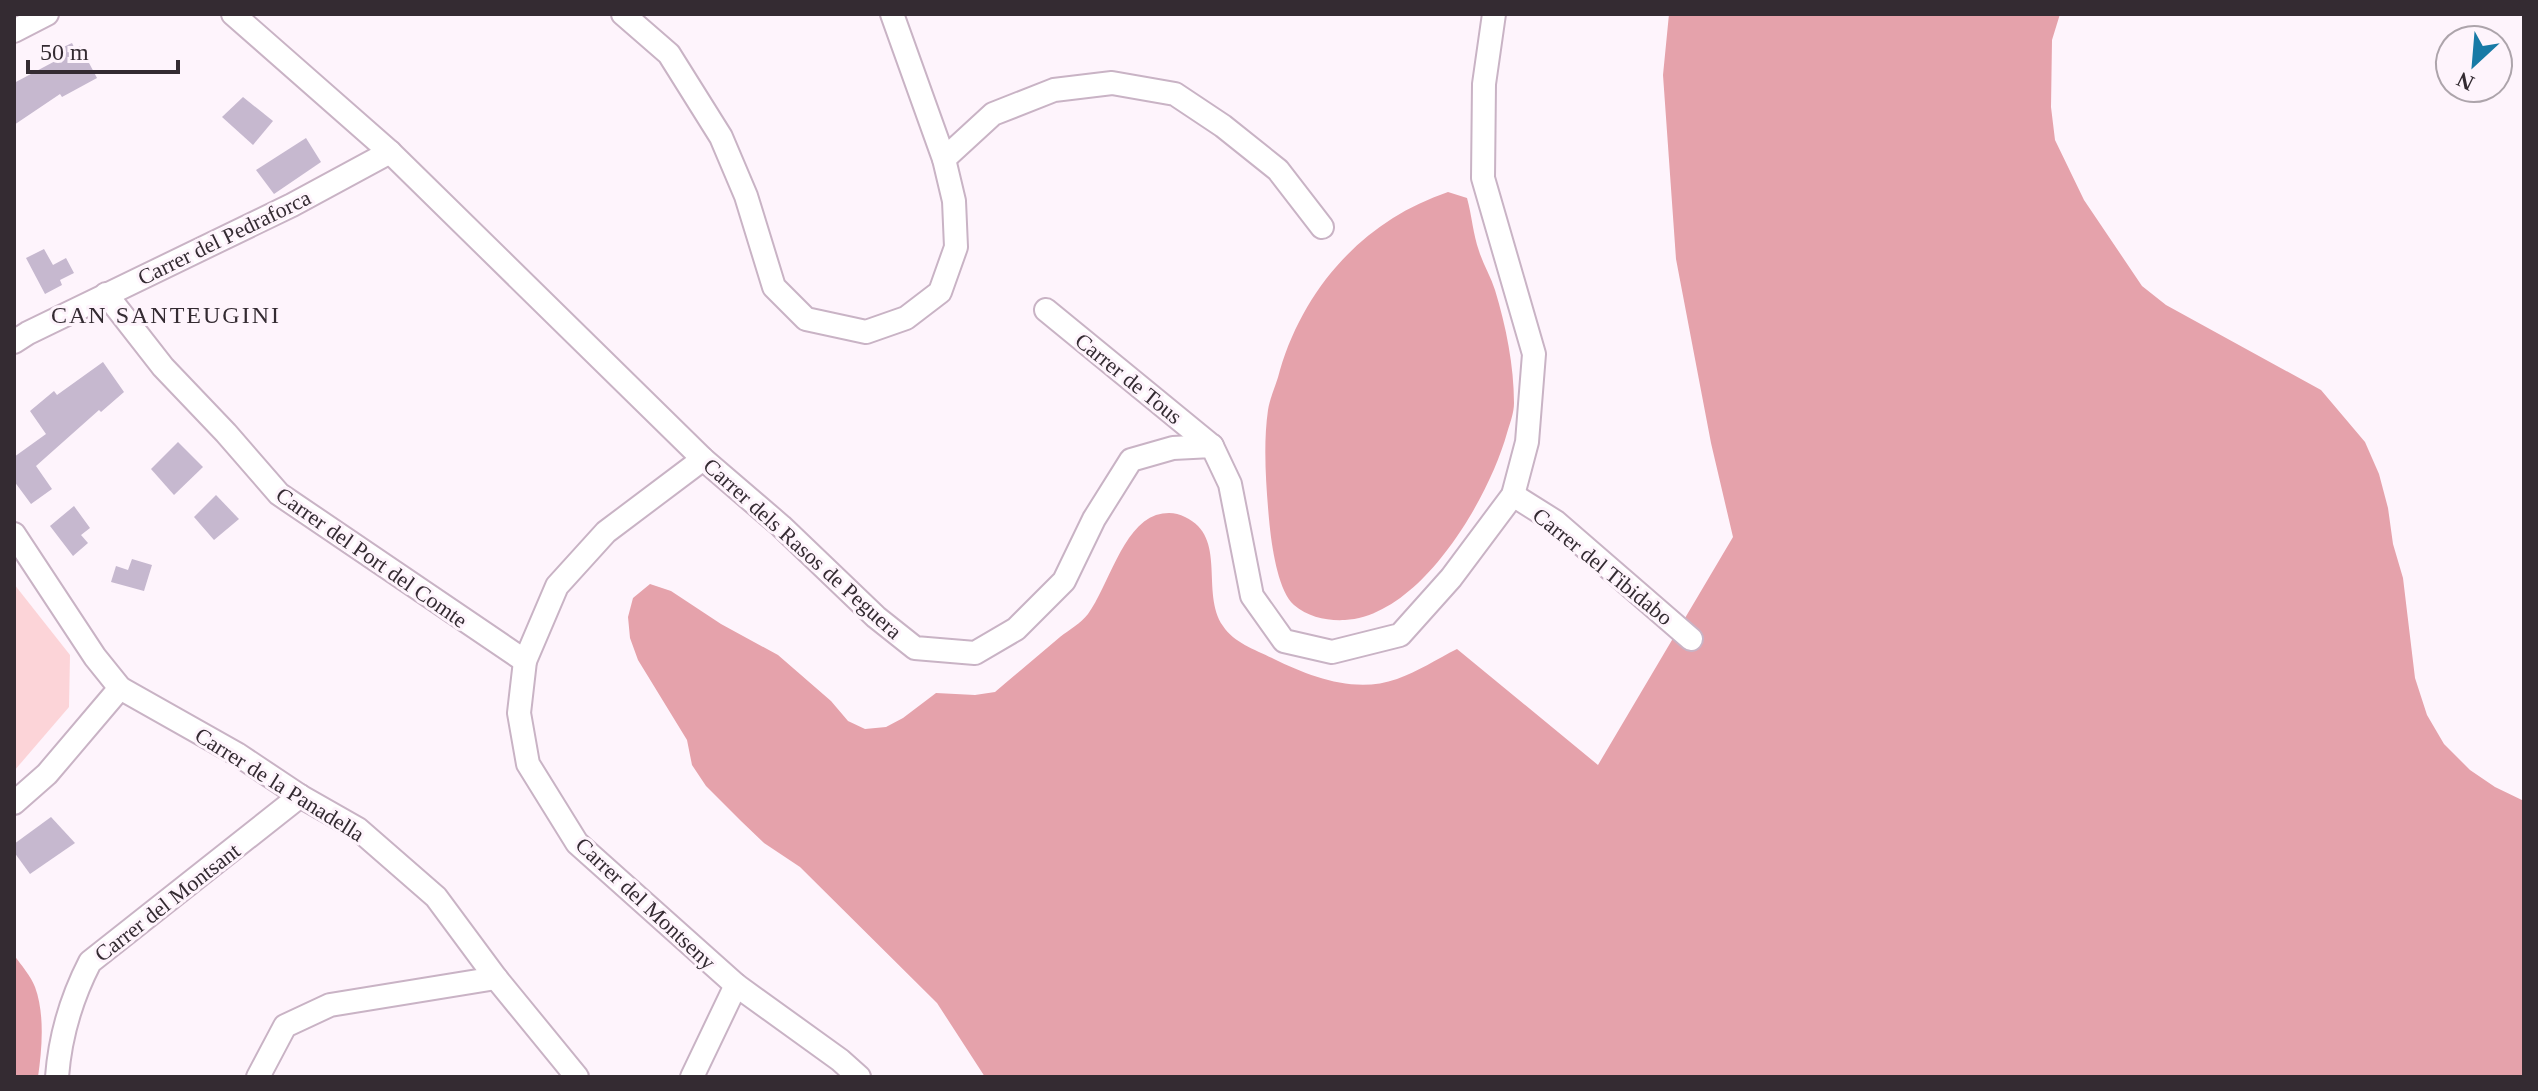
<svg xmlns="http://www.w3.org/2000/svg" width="2538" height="1091" font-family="'Times New Roman',serif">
<rect width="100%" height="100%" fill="#fef4fc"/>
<!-- green -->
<path fill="#fcd4d8" d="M14,584L70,655L69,707L14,771Z"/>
<!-- forest -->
<g fill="#e5a2ab">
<path d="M1669,14H2060L2052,40L2051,107L2055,140L2084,200L2142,286L2166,305L2321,390L2365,442L2379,474L2388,508L2393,544L2403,578L2415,678L2427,715L2444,744L2470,770L2495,787L2524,801V1077H985L937,1003L800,867L764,843L741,821L706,786L692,765L687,740L638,660L630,638L628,617L633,598L650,584L671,591L721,624L778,655L831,701L848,721L865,729L886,727L903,718L936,693L975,695L995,692C1016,674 1038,656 1060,637C1069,630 1081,623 1088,614C1108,587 1122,527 1156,515C1166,512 1176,512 1185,517C1228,537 1200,592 1223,626C1234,643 1256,650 1274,659C1311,677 1355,694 1397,679C1417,672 1437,659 1457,649L1598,765L1733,537L1711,443L1676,259L1663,75Z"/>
<path d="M1448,192L1467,198C1472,216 1473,234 1479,251C1483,264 1491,277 1495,290C1506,326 1514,366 1514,403C1514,413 1510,423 1507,433C1489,498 1421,616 1345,620C1327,621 1308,617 1294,605C1277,590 1271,541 1269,519C1266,485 1263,445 1268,410C1270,397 1277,383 1280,370C1305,286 1365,220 1448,192Z"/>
<path d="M14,955C21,965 31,976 35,987C45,1014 42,1049 38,1077H14Z"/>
</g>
<!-- building -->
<g fill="#c6b8cf">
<path d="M72,43L75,49L80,46L97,78L62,97L60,94L14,125V83L59,59L55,51Z"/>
<path d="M243,97L273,121L253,145L222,117Z"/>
<path d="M306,138L321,162L274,194L256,170Z"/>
<path d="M44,249L53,265L66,258L74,273L60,280L62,285L45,294L26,258Z"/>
<path d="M103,362L124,392L101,412L99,410L36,466L52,489L31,504L14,481V457L46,434L30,411L54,391L57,395Z"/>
<path d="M178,442L203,467L174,495L151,469Z"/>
<path d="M216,495L239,519L214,540L194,517Z"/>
<path d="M74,506L90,528L81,535L88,543L73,556L50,526Z"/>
<path d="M132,559L152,565L144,591L111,582L116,566L128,570Z"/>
<path d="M51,817L75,843L30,874L14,852V844Z"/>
</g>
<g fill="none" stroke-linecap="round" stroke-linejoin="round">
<defs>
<g id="minor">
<path d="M233,14L390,152L703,459L781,526L876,617L915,648L975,653L1016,629L1064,581L1094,519L1131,460L1173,448L1212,446L1230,484L1252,596L1284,641L1332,652L1400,635L1451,578L1513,495L1527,442L1534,354L1483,178L1484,84L1494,14"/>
<path d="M623,14L669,54L721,137L746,196L774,287L806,319L866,332L906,318L940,292L956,247L954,201L944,159L892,14"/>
<path d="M14,31L47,14"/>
<path d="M944,159L993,114L1054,90L1112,83L1175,94L1223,126L1278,170L1322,227"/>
<path d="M106,294L163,367L226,433L279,494L525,661"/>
<path d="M1046,310L1212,446"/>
<path d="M14,342L28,333L292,205L390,152"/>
<path d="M703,459L606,532L557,586L525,661L519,713L528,764L577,843L736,985L840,1060L859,1077"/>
<path d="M1513,495L1556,522L1691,639"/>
<path d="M14,534L95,657L120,688L237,754L300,796L358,829L436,897L496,978L577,1077"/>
<path d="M14,803L47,774L120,688"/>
<path d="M57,1077C60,1037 72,997 90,962L300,796"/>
<path d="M258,1077L285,1026L330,1005L496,978"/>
<path d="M692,1077L736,985"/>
</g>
</defs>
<!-- minor casing -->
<use href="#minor" stroke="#c9b3c5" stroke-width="26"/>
<!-- minor -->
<use href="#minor" stroke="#fff" stroke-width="22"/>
</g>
<g text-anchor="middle" stroke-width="6" stroke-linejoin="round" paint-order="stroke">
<!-- street labels -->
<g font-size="22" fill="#342b32" stroke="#fef4fc">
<text transform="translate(224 237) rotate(-26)" y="8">Carrer del Pedraforca</text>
<text transform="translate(1129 378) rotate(39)" y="8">Carrer de Tous</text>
<text transform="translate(803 548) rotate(42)" y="8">Carrer dels Rasos de Peguera</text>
<text transform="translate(372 557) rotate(35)" y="8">Carrer del Port del Comte</text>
<text transform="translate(1603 566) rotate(39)" y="8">Carrer del Tibidabo</text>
<text transform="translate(280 784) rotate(32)" y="8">Carrer de la Panadella</text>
<text transform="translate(167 902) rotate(-38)" y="8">Carrer del Montsant</text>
<text transform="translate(646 903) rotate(43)" y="8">Carrer del Montseny</text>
</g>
<!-- neighbourhood labels -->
<g font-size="24" letter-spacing="2" fill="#342b32" stroke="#fef4fc">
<text x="166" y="323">CAN SANTEUGINI</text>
</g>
</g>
<!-- border -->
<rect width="2538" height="1091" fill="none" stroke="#342b32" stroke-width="32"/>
<!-- north arrow -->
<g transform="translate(2474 64) rotate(206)"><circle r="38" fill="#fef4fc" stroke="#ada4ab" stroke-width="2"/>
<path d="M0-6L14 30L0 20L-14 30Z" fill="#187aa6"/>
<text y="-12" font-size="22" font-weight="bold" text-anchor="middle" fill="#342b32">N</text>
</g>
<!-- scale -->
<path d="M28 60v12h150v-12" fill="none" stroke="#342b32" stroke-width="4"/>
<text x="40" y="60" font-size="24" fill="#342b32" stroke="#fef4fc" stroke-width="6" paint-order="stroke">50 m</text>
</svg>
